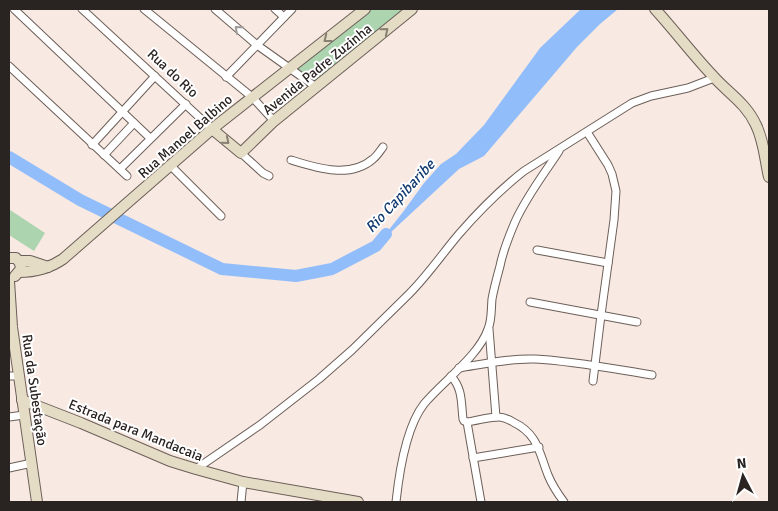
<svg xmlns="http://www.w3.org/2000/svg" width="778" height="511" font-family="Signika,sans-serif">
<rect width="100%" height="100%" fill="#f8e9e2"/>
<!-- green -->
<g fill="#abd4af">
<path d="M369,9H409L316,86L292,69Z"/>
<path d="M10,210L45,233L34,251L9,235V213Z"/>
</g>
<!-- water -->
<path fill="#91bdfb" d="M581,9H618L600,24L577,47L484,156L459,169L376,246L403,212L424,183L441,164L456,154L484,125L540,48Z"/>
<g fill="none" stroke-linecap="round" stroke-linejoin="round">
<!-- river -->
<path stroke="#91bdfb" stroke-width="12" d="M9,157L80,200L222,269L296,276L332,269L376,246L386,234"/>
<defs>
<g id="street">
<path d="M14,9L150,138"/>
<path d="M82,9L212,129"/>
<path d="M144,9L252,97L274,121"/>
<path d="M215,9L257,45L316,87"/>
<path d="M275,9L284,17"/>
<path d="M9,66L127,176"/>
<path d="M226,77L292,9"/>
<path d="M587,132L608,165L612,174L616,191L614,220L601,315L593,381"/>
<path d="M92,145L155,76"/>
<path d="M241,153L263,173L269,176"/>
<path d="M104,155L134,123"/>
<path d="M291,160C317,168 350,179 373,159C377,156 380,151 383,147"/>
<path d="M171,166L221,216"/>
<path d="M120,169L186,104"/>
<path d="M537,250L608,263"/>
<path d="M530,302L637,322"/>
<path d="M489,329L496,417"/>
<path d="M459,368C484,364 510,358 535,359C574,361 614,369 652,375"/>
<path d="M9,376H19"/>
<path d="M451,376C463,389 461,403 463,419L464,421L467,422L481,502"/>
<path d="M9,417L24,415"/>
<path d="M467,422C477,421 487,417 498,417C503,417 508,419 513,422C538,434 539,452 548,475C552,485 558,494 564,502"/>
<path d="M473,458L539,447"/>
<path d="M9,468L32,463"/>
<path d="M196,469L260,425L319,379L352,350L409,294C428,275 442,254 459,234C479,211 501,189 524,171L632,103L651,96L688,88L714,78"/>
<path d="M241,502L243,482"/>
<path d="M396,502C399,474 406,427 424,404C442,382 479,356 488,329C492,320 491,309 492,299C494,288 497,277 500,266C503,251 509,236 515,222C526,197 544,174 559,151"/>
</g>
<g id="secondary">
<path d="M655,9C675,31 693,55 713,76C728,93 746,103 756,125C764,141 765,160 769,177"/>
<path d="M212,129L241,153L274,121L412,9"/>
<path d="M9,258H16L20,263L21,269L15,276"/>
<path d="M19,261H30L48,267"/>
<path d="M19,272C35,272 50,268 63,259L212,129L365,9"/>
<path d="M9,281L12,327L37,502"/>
<path d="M22,400L81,423L170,461L196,469L243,482L358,502"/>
</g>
</defs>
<!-- street casing -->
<use href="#street" stroke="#6c5f59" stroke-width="9"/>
<!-- secondary casing -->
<use href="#secondary" stroke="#6c5f59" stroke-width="12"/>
<!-- street -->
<use href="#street" stroke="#fff" stroke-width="7"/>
<!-- secondary -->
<use href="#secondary" stroke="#e5dcc5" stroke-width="10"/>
</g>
<!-- one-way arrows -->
<defs><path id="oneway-chevron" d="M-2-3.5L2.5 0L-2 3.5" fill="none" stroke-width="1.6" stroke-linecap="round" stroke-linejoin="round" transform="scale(1.25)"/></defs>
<use stroke="#9f9c9b" href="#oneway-chevron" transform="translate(238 29) rotate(-139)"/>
<g stroke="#878073">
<use href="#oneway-chevron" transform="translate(385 31) rotate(-39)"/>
<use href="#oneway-chevron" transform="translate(327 39) rotate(142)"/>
<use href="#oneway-chevron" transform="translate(226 141) rotate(40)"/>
</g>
<g text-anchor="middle" stroke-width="4" stroke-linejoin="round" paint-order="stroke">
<!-- street labels -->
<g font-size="14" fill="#292321" stroke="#fff">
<text transform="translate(317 69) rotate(-39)" y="5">Avenida Padre Zuzinha</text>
<text transform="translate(173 73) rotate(43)" y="5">Rua do Rio</text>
<text transform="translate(185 136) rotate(-41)" y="5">Rua Manoel Balbino</text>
<text transform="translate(35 390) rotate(82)" y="5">Rua da Subestação</text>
<text transform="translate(136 430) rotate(22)" y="5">Estrada para Mandacaia</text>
</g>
<!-- water labels -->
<g font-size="15" font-style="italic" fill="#103a70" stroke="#fff">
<text transform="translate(400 196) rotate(-47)" y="5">Rio Capibaribe</text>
</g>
</g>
<!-- border -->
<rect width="778" height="511" fill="none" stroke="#292321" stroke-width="20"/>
<!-- north arrow -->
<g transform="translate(743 476) rotate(354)" stroke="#ffffff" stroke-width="4" paint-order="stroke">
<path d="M0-4L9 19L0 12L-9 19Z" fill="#292321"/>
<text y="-8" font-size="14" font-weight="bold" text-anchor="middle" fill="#292321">N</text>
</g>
</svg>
